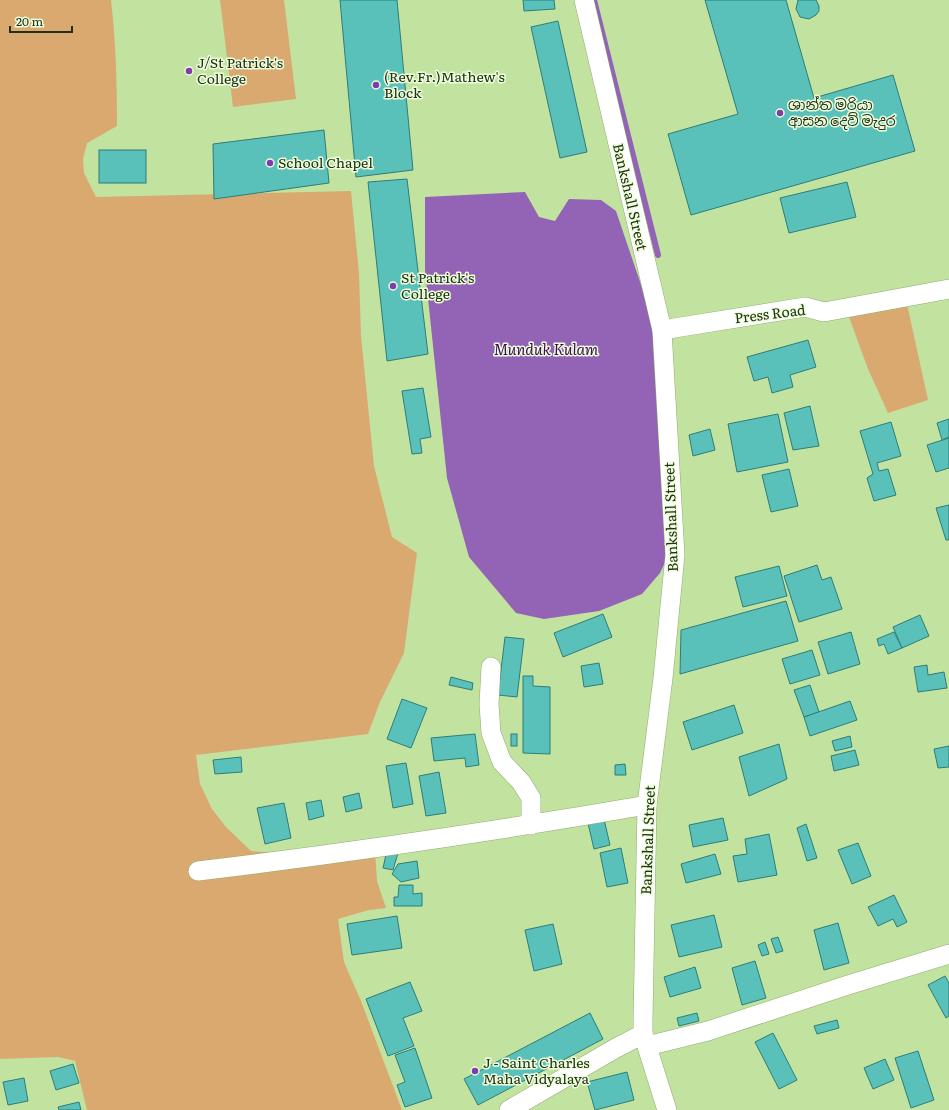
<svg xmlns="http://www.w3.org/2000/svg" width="949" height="1110" font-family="Literata,'Noto Sans Sinhala',serif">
<rect width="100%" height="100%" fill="#c2e39f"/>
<!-- green -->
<g fill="#daa970">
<path d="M0,0H111C116,42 117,84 117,126L87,143L83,159L84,173L96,197L351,191L359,273L361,336L374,466L392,537L417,553L404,653L380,702L368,734L196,755L200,784L212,809L226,827L251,851L290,854L375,852L377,881L386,908L369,910L338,919L344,962L361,1001L402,1110H87L75,1061L58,1057L0,1059Z"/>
<path d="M220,0H284L296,99L233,107Z"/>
<path d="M907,304L928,400L888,413L868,369L849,317Z"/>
</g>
<!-- water -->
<path fill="#9363b6" d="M525,192L539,217L555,221L569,199L601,200L616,211L656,329L668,556L660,573L642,594L599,611L544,619L516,613L469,557L447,478L425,270V197Z"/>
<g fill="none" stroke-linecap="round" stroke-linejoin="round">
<!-- stream -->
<path stroke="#9363b6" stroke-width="6" d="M594,0L658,255"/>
</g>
<!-- building -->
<g fill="#5ac1ba" stroke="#2d7d78">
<path d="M340,0H397L413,170L356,177Z"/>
<path d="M523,0H554L555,9L524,11Z"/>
<path d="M705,0H786L814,98L893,75L915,151L691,215L668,134L738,114Z"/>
<path d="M798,0H816L819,6V11L816,15L809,19L800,17L796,9Z"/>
<path d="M558,21L587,152L560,158L531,27Z"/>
<path d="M324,130L329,183L214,199L213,144Z"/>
<rect x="99" y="150" width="47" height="33"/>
<path d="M407,179L428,354L387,361L368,182Z"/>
<path d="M847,182L856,217L789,233L780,198Z"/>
<path d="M808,340L816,367L790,375L793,387L772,393L768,377L754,381L747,357Z"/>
<path d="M423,388L431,437L420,439L422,453L412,454L402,391Z"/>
<path d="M810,406L819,446L793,450L784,413Z"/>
<path d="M778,414L788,462L737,472L728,424Z"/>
<path d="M949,419V437L942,440L937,423Z"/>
<path d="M891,422L901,456L877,463L879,471L888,469L896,495L874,501L867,478L873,474L860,431Z"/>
<path d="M710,429L715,450L693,456L689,435Z"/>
<path d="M949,438V468L936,472L927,445Z"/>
<path d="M789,469L798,506L771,512L762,475Z"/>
<path d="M949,505V540H946L936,508Z"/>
<path d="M817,565L822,580L831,577L842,609L799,622L784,576Z"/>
<path d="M779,566L787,596L743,607L735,577Z"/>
<path d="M786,601L798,641L680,674L681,630Z"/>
<path d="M603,614L612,637L563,657L554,633Z"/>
<path d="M920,615L929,636L902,648L893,627Z"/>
<path d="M851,632L860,664L828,674L818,642Z"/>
<path d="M894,632L902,648L888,654L884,644L879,646L877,639Z"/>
<path d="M505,637L524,639L517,697L498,695Z"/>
<path d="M812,650L820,675L790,684L782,659Z"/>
<path d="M599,663L603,684L584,687L581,666Z"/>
<path d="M927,665L928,675L944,672L947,688L918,692L914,667Z"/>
<path d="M523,676H533V686L550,687V754L523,753Z"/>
<path d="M451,677L473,683L472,690L449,685Z"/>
<path d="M810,685L819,712L804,717L794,690Z"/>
<path d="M402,699L427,708L411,748L387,739Z"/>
<path d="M850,701L857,720L810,736L804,717Z"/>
<path d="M734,705L743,733L692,750L683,722Z"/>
<path d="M475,734L479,765L466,767L465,758L434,761L431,738Z"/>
<rect x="511" y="734" width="6" height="12"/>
<path d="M850,736L852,747L835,751L832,741Z"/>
<path d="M779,744L787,779L749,796L739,757Z"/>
<path d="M949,746V767L938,768L934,749Z"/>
<path d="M855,750L859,765L834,771L831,756Z"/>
<path d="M241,757L242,772L215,774L213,760Z"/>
<path d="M406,763L413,804L393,808L386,766Z"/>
<path d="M625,764L626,775H615V765Z"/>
<path d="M439,772L446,813L426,816L419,776Z"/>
<path d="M359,793L362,808L346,812L343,797Z"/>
<path d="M321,800L324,816L309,820L306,803Z"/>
<path d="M284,803L291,838L265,844L257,808Z"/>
<path d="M603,815L610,845L594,849L587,819Z"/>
<path d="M723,818L728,840L693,847L689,825Z"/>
<path d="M806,824L817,858L807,861L797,828Z"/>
<path d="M769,834L777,875L738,882L733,856L747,854L745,839Z"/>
<path d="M858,843L871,876L852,884L838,850Z"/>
<path d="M621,848L628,883L607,887L600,853Z"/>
<path d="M387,850L398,853L393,870L383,868Z"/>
<path d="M715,854L721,874L686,883L681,864Z"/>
<path d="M417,861L419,878L401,882L392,874L398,864Z"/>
<path d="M399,885H413V894L422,893V906H394V897H398Z"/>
<path d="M894,895L907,922L897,927L893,919L878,926L868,907Z"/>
<path d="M714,915L722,947L679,957L671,925Z"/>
<path d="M397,916L402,948L352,955L347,924Z"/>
<path d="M838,923L849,963L824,970L814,930Z"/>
<path d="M553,924L562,964L534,971L525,930Z"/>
<path d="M778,937L783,951L776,953L771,939Z"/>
<path d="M765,942L769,954L762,956L758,945Z"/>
<path d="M755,961L766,998L742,1005L732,968Z"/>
<path d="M695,967L701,988L670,997L664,977Z"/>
<path d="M945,976L949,983V1016L946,1018L928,985Z"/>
<path d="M410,982L422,1011L403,1018L414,1046L388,1056L366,999Z"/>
<path d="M590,1013L603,1039L478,1105L464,1079Z"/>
<path d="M697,1013L699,1021L679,1026L677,1018Z"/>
<path d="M837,1020L839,1028L817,1034L814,1026Z"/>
<path d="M773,1033L797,1080L779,1089L755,1042Z"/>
<path d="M415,1048L432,1098L405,1107L397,1085L405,1082L395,1055Z"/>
<path d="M918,1051L934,1100L911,1108L895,1058Z"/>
<path d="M885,1059L894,1080L873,1089L864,1068Z"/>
<path d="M73,1064L79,1083L56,1090L50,1071Z"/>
<path d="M627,1072L634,1100L595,1110L587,1082Z"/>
<path d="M24,1078L28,1101L8,1105L3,1082Z"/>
<path d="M79,1102L81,1110H59L58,1107Z"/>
</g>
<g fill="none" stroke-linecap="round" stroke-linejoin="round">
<defs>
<g id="minor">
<path d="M584,0L662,330L675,555L663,678L647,805L643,1020V1034L667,1110"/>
<path d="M662,330L805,307L824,312L949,289"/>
<path d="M491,667L489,704L491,733L502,762L521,782L531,798V825"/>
<path d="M198,871C348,853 497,831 647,805"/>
<path d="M647,1046L708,1031L848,985L949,954"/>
<path d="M509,1110L616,1048L643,1034"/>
</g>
</defs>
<!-- minor casing -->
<use href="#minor" stroke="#8ead6c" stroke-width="20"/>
<!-- minor -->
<use href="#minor" stroke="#fff" stroke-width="19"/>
</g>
<!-- markers -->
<g fill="#813bae" stroke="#edfedc" stroke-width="1.5">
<circle cx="189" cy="71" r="4"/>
<circle cx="376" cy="85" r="4"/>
<circle cx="780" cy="113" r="4"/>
<circle cx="270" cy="163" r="4"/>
<circle cx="393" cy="286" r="4"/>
<circle cx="475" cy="1071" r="4"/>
</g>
<g text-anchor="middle" stroke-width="3" stroke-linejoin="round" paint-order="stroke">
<!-- poi labels -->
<g font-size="14" fill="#233015" stroke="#edfedc" text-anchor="start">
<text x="197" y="68">J/St Patrick's<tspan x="197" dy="16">College</tspan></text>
<text x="384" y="82">(Rev.Fr.)Mathew's<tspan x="384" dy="16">Block</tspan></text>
<text x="788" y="110">ශාන්ත මරියා<tspan x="788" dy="16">ආසන දෙව් මැදුර</tspan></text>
<text x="278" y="168">School Chapel</text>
<text x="401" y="283">St Patrick's<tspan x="401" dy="16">College</tspan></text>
<text x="483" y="1068">J - Saint Charles<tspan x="483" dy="16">Maha Vidyalaya</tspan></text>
</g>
<!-- street labels -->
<g font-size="14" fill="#233015" stroke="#edfedc">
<text transform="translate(630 197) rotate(77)" y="5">Bankshall Street</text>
<text transform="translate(770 314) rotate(-7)" y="5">Press Road</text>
<text transform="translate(671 517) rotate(-92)" y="5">Bankshall Street</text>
<text transform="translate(648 840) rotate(-88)" y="5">Bankshall Street</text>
</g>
<!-- water labels -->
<g font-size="15" font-style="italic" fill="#3d0a58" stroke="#edfedc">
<text x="546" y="355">Munduk Kulam</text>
</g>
</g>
<!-- scale -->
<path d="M10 26v6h62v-6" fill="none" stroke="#233015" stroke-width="2"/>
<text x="16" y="26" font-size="12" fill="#233015" stroke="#edfedc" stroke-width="3" paint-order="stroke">20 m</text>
</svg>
